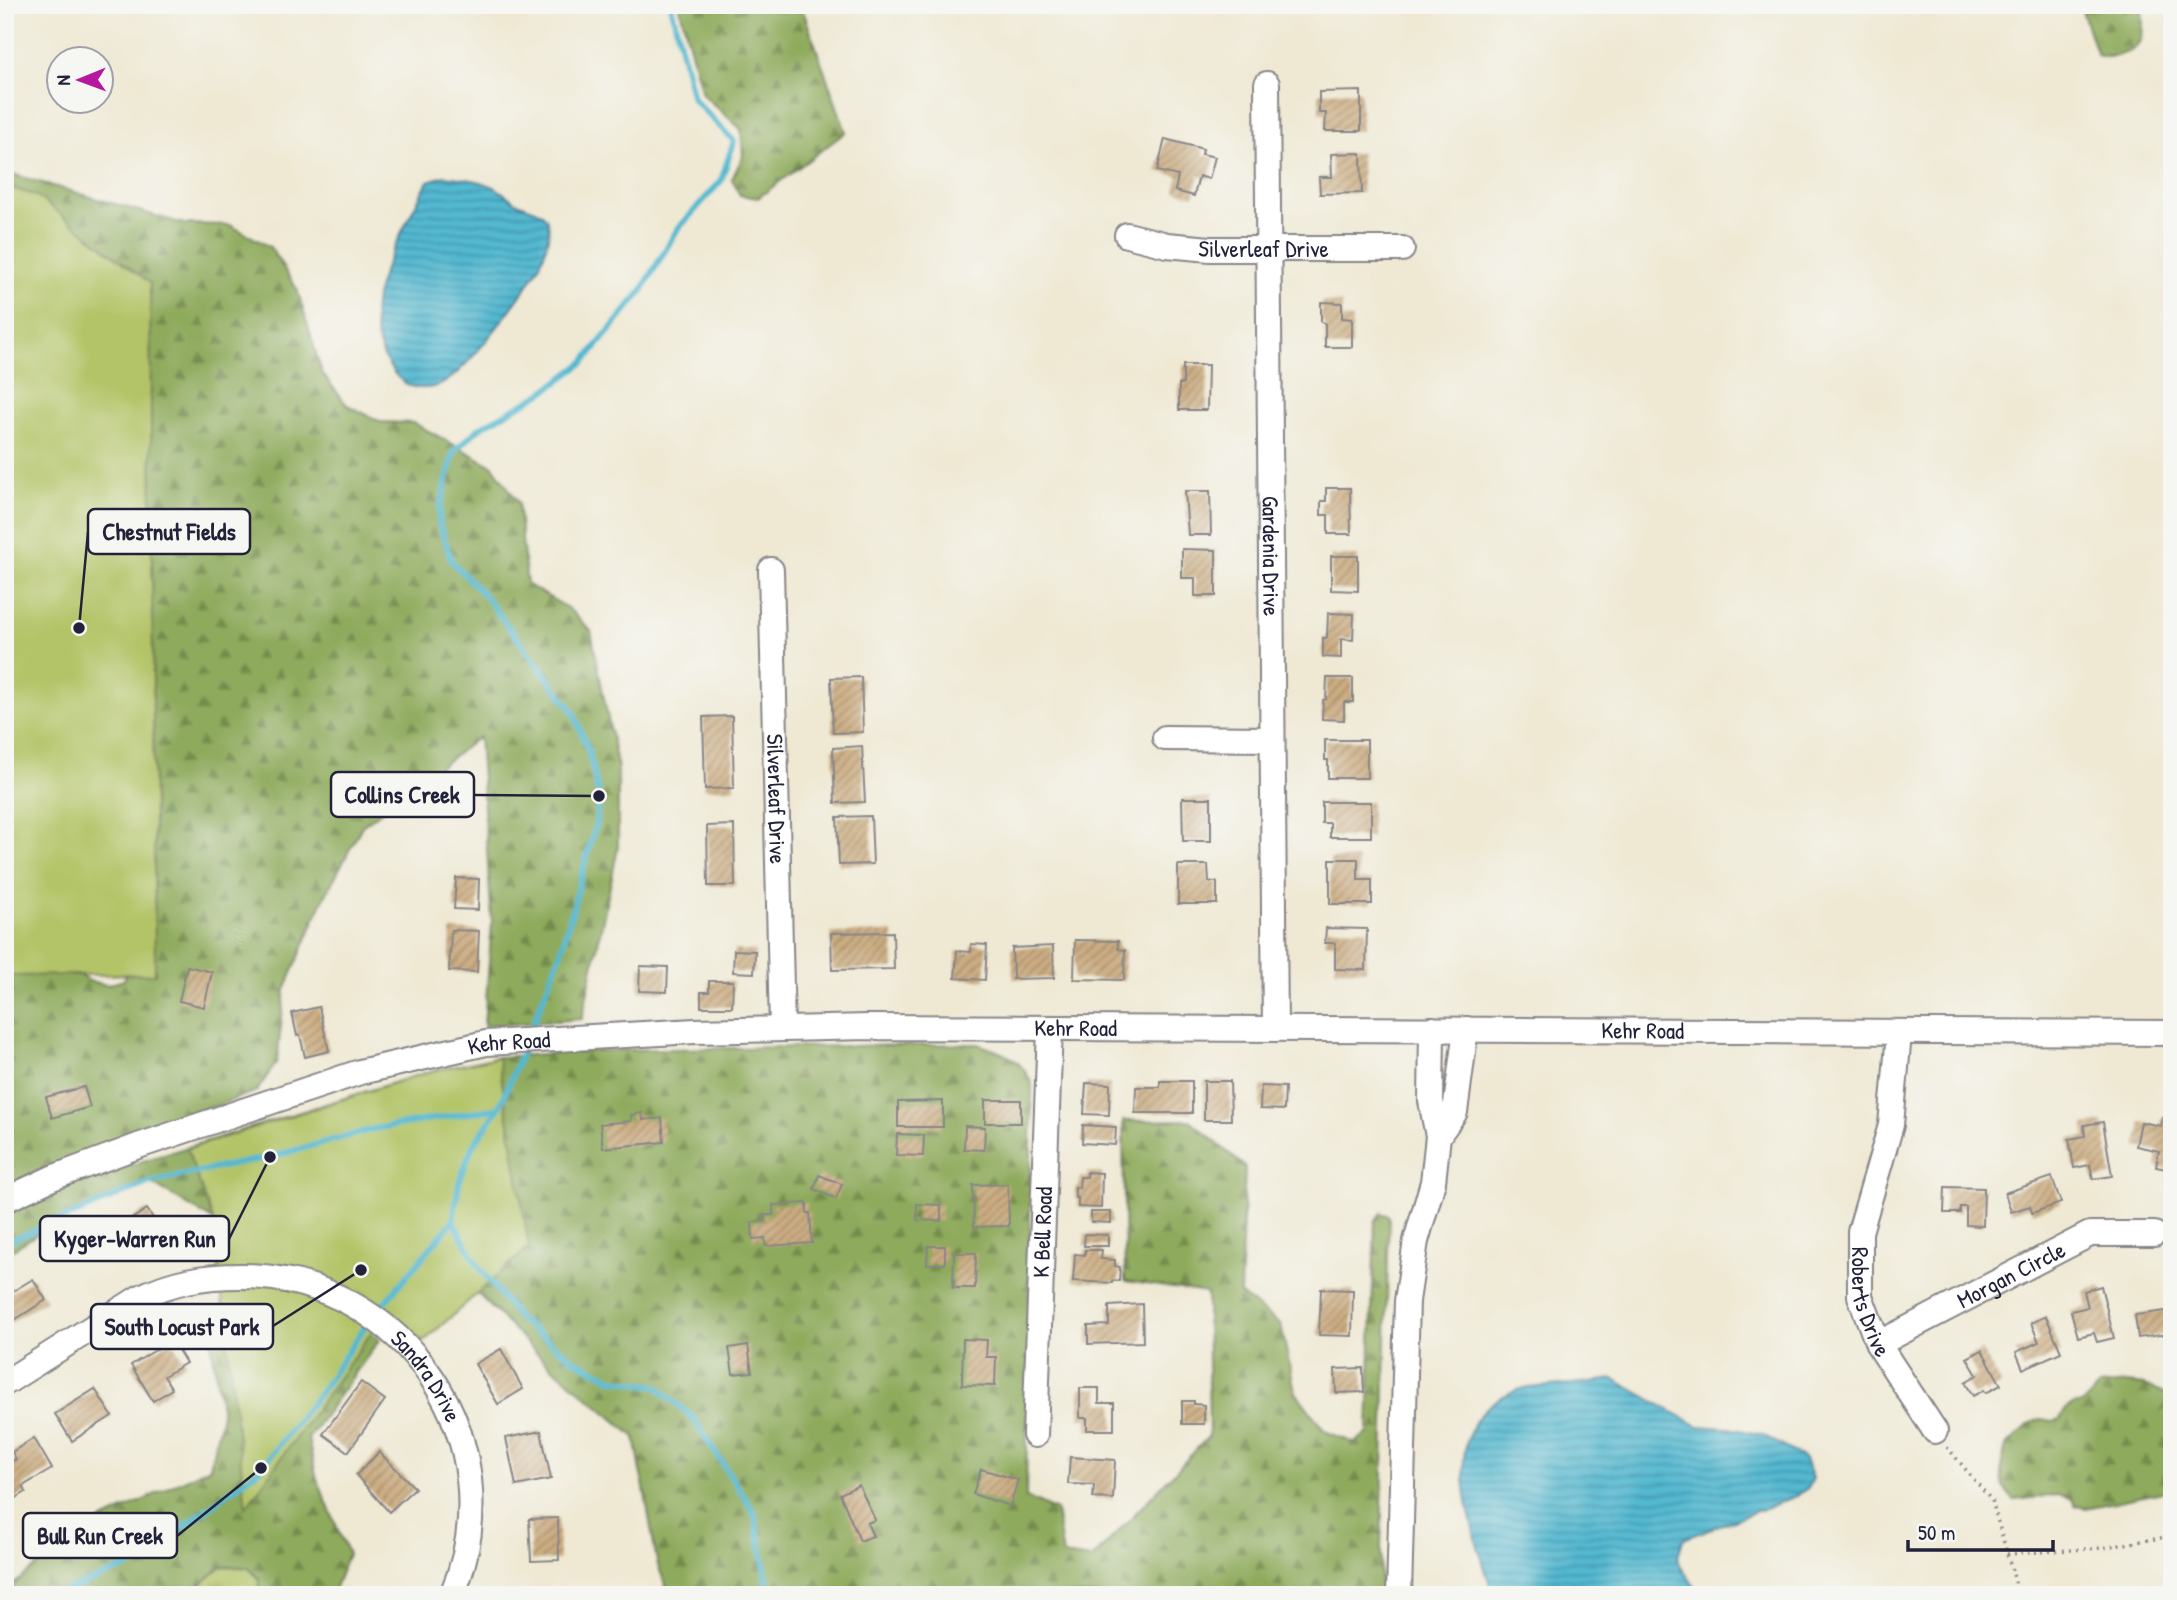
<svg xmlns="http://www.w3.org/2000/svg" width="2177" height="1600" font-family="'Patrick Hand',sans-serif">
<defs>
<pattern id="grass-tufts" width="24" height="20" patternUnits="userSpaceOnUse" patternTransform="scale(1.75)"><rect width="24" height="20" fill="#b3c467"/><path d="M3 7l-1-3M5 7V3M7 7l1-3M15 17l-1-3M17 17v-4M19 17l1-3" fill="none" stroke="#9aa85a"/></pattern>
<pattern id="forest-firs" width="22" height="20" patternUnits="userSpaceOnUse" patternTransform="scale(1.75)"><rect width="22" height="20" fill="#8eaa5c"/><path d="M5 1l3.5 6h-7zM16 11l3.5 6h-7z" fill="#748a4d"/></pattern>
<pattern id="water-rules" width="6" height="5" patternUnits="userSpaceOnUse" patternTransform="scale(1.75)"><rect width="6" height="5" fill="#52b8d0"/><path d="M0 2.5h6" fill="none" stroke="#4495aa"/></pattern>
<pattern id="building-hatch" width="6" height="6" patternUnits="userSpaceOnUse" patternTransform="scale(1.75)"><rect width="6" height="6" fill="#ccad82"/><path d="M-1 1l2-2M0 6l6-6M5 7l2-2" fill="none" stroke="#a58c6c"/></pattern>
</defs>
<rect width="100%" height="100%" fill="#f6f6f2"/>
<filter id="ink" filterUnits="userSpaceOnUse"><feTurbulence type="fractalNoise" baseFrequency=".0143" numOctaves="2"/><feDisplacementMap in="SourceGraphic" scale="14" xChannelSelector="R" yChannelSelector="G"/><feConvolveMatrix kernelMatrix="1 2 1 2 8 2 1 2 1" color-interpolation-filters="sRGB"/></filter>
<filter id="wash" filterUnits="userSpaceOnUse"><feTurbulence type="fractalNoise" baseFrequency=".00686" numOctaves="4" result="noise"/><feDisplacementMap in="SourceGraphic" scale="28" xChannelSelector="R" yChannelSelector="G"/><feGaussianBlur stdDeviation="1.57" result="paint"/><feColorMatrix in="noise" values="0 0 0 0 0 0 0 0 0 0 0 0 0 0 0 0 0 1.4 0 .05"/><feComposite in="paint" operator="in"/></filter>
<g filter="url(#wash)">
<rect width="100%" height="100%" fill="#efe9d4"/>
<!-- grass -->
<path fill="url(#grass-tufts)" stroke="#6a7351" stroke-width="2" d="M222,1566L248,1567L259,1579V1595H188Z"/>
<!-- forest -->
<g fill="url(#forest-firs)" stroke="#58664c" stroke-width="2">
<path d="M679,5H801L846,132L758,198L740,195L732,179L743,156L741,129L702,94Z"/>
<path d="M2080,5H2141C2145,30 2146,48 2119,55C2110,57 2106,58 2097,55Z"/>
<path d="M5,172L184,224L230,225L270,247L297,289L322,373L347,405L381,422L414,423L493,466L518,502L527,584L569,609L591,631L618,769V848L582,1019L484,1026L492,923L479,737L362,826L322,902L285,990L277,1062L257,1091L58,1163L5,1186V936L50,958L89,981L107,985L124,980L129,965L5,208Z"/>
<path d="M978,1044C1005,1054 1020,1056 1032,1084L1026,1497L1056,1511L1063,1555L1092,1559L1209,1436L1207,1293L1125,1281L1123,1121L1190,1120L1245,1167L1240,1294L1281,1325L1295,1391L1325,1431L1354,1443L1368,1433L1375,1221L1381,1213L1389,1216L1380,1595H669L657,1562L635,1437L547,1363L477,1293L423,1342L377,1304L213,1220L149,1182L66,1215L5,1255V1211L47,1191L428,1072L498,1057L609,1050Z"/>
<path d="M223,1305L337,1310L380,1339L308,1439L317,1479L348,1554L332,1595H259V1579L248,1567L222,1566L188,1595H5V1591L83,1530L210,1467L222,1414L211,1342Z"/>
<path d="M2126,1383L2144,1385L2164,1393L2172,1392V1490L2086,1508L2076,1506L2071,1498L2058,1495L2014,1500L2003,1487L2001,1467L2006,1446L2029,1424L2040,1419L2053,1421L2060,1419C2066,1408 2069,1403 2082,1404L2100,1386Z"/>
</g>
<!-- green -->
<g fill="#b3c467" stroke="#6a7351" stroke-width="2">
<path d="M5,186L37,196L150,283L155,974L5,976Z"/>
<path d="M498,1057L529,1247L423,1342L386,1312L246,1507L213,1220L187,1149L428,1072Z"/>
</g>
<!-- water -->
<g fill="url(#water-rules)" stroke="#3a6d86" stroke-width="2">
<path d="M444,176C461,178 481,180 496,188C504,193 510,199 518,203C529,209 544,209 548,223C551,235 543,260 537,270C524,294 461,380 437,386C421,391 405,387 395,374C378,353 371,325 376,298C382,265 412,213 428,181Z"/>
<path d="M1614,1379L1698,1426L1729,1428L1763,1435L1804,1458L1813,1478L1809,1487L1794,1497L1683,1539L1677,1560L1700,1595H1493C1474,1530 1427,1422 1517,1390C1527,1387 1539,1387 1549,1386C1571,1384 1592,1382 1614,1379Z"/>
</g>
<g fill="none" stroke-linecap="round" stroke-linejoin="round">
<!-- stream -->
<g stroke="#52b8d0" stroke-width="6">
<path d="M529,1034L560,955L596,823L599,796L589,753L573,711L484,595L452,562L439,523L440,508L454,451L481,427L542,393L583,363L641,292L677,230L721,181L734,141L693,99L671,5"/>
<path d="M524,1047L499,1108L472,1147L459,1183L453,1221L479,1267L518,1318L573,1359L612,1379L656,1386L692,1417L754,1512L767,1579V1595"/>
<path d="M5,1243L150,1182L270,1157L374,1129L499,1108"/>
<path d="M375,1314L453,1221"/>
<path d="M55,1595L135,1564L261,1468L324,1387L368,1322"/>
</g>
</g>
<g id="blocks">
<!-- building -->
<g fill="url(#building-hatch)">
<path d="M1361,91V131H1325L1326,113H1319V92Z"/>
<path d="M1165,139L1203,149L1202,154L1215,157L1209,179L1199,176L1194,196L1175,191L1178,176L1157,171Z"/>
<path d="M1361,153L1362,193L1320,194L1319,177H1332L1331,154Z"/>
<path d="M1321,302L1342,303V318L1352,319V347H1325V323L1321,322Z"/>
<path d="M1183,365H1208L1207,410H1179V384H1183Z"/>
<path d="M1326,488H1350L1351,534H1328V515H1321V501H1326Z"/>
<path d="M1185,491H1210L1211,535H1188Z"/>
<path d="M1182,549L1216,550V596H1195V578H1182Z"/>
<path d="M1331,556H1358V591L1331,590Z"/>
<path d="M1328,613L1354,614L1353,640L1341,639V658L1323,657V638H1327Z"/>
<path d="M861,677L863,732L833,733L831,678Z"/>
<path d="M1327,678H1353V702H1344V720L1322,719L1323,700L1326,699Z"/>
<path d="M732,716L734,788L705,789L703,717Z"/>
<path d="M1325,740H1367V778H1328V760H1325Z"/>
<path d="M862,746L865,802L835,803L833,748Z"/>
<path d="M1182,798H1211V841H1183Z"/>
<path d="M1322,802H1371V837H1330V823H1322Z"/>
<path d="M871,816L873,864L839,865L837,817Z"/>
<path d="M734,825L735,886H708L707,826Z"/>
<path d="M1330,859H1358V880H1372V904H1330Z"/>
<path d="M1178,865H1208L1209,882H1217V904H1178Z"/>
<path d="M456,878L479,879L478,910L454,909Z"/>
<path d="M1326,928L1367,929L1366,970L1335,969V943H1325Z"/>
<path d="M451,930L479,931L477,972L449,971Z"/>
<path d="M893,932L894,969L832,970L831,933Z"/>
<path d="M1075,940L1118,941V949L1125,950L1124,980L1074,979Z"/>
<path d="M971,944L987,945L985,980L955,978L957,951L971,952Z"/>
<path d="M1053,946L1054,978L1013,979L1012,948Z"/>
<path d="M734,950L755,951L754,973L733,972Z"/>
<path d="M187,966L212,972L204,1007L179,1001Z"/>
<path d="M640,966L668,967L667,992L639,991Z"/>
<path d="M709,981H733L732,1007H701V992H709Z"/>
<path d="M319,1007L329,1051L305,1057L300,1035L297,1036L292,1013Z"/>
<path d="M1160,1081H1192V1113H1135L1136,1087H1160Z"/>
<path d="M1204,1081H1230L1231,1120H1204Z"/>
<path d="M1086,1083L1110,1084L1109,1115L1084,1114Z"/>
<path d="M1261,1086L1285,1087L1284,1110L1260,1109Z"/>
<path d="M84,1087L90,1107L52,1118L46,1097Z"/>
<rect x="985" y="1100" width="36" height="23"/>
<path d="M943,1101V1127H898V1102Z"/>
<path d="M642,1113L643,1120L662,1118L664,1142L603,1148L600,1124L631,1121V1115Z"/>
<path d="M2162,1117L2172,1119V1170L2156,1167L2159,1151L2136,1146L2141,1122L2161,1126Z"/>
<path d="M2103,1122L2112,1176L2093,1179L2090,1165L2074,1168L2069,1139L2085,1136L2084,1125Z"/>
<path d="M1083,1125L1116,1127L1115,1145L1082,1143Z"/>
<path d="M965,1126L985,1127L984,1150L964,1149Z"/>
<path d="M897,1134L924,1135L923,1156L896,1155Z"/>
<path d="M1087,1172L1102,1173L1101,1208L1078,1207V1198H1075V1187L1079,1188L1080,1177H1087Z"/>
<path d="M819,1175L842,1184L836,1199L814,1189Z"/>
<path d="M2052,1177L2061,1203L2032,1213L2030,1206L2011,1212L2005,1193Z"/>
<path d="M1008,1184L1009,1226L974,1227L973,1185Z"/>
<path d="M1945,1187L1984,1188L1983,1226L1966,1225V1207H1960V1213H1944Z"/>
<path d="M807,1203V1213H810L812,1243L766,1246L765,1238L753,1239L752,1222L764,1221L763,1215H773V1205Z"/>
<path d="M917,1204L941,1205V1221L917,1220Z"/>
<path d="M147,1209L161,1230L120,1257L106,1236Z"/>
<path d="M1091,1212H1111V1223L1091,1222Z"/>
<path d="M1085,1234L1108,1235V1246H1084Z"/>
<path d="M928,1246H945V1264H927Z"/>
<path d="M1085,1250H1102L1101,1259L1115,1260V1266L1120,1267L1119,1281H1112V1283L1073,1281L1075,1254L1085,1255Z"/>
<path d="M954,1253H976L975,1288H953Z"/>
<path d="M33,1279L46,1300L5,1326V1296Z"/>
<path d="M2101,1286L2114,1338L2097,1342L2094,1333L2078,1337L2071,1311L2088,1307L2084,1291Z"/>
<path d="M1321,1289L1353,1290L1352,1336L1319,1335Z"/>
<path d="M1142,1304L1143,1342L1088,1344V1326L1109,1325V1306Z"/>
<path d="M2166,1311V1313L2172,1312V1330H2168L2169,1334L2138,1338L2135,1315Z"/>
<path d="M2046,1316L2061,1352L2023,1369L2016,1352L2039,1342L2031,1323Z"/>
<path d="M963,1339L987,1340L986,1357H996L995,1386L962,1385Z"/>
<path d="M172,1340L186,1363L164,1376L172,1389L153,1401L131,1365Z"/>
<path d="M748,1345L752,1372L733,1374L729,1348Z"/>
<path d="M501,1349L523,1389L498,1404L475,1364Z"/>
<path d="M1982,1350L2001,1385L1986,1393L1984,1390L1973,1396L1965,1382L1977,1375L1967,1358Z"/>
<path d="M1363,1368L1364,1392L1336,1393L1335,1369Z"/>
<path d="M361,1382L385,1400L348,1452L323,1434Z"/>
<path d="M1080,1388H1099V1403H1114V1430H1087V1418H1080Z"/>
<path d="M95,1389L112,1416L72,1441L55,1414Z"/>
<path d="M1182,1401H1194V1404L1204,1405V1424H1182Z"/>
<path d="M541,1431L551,1479L516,1486L506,1438Z"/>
<path d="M34,1438L52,1469L23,1486L26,1492L5,1505V1465L16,1459L12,1452Z"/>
<path d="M379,1452L415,1488L389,1512L356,1475Z"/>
<path d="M1070,1457L1115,1460L1113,1499L1093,1498L1094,1485L1068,1484Z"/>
<path d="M981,1469L1018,1480L1010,1506L973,1494Z"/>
<path d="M859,1485L875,1520L867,1523L873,1536L860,1541L840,1494Z"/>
<path d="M558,1518L559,1560L531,1561L529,1519Z"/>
</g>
</g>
</g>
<g filter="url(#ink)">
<use href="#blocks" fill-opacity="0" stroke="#888688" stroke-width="2"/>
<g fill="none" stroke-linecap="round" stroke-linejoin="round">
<defs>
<g id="minor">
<path id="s1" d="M1267,84L1275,1029"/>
<path id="s2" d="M1127,235L1167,245L1210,249H1402"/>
<path id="s3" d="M771,570L782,1029"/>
<path d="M1165,738L1271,739"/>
<path id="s4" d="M1899,1033L1891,1125L1860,1232V1296L1878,1344L1935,1431"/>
<path d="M1438,1136L1455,1112L1466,1029"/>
<path id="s5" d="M5,1200L52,1178L138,1146L360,1072L486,1043L695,1031L868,1027L2172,1033"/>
<path id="s6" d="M1878,1344L2090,1234H2154"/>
<path id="s7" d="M5,1383L139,1298C172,1281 204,1276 241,1276C406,1276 516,1443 452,1595"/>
<path id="s8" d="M1035,1435L1050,1028"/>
<path d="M1399,1595L1407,1301L1416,1241L1433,1182L1438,1136L1431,1101L1432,1029"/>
</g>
</defs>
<!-- minor casing -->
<use href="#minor" stroke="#888688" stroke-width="28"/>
<!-- path -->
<g stroke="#888688" stroke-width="3.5" stroke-dasharray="2 5" stroke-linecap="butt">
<path d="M1947,1447L1992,1501L2015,1581V1595"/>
<path d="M2007,1554L2102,1548L2172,1536"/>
</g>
<!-- minor -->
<use href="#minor" stroke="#fff" stroke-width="24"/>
</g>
</g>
<g text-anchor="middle" stroke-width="5" stroke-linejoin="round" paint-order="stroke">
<!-- street labels -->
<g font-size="23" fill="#22223b" stroke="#f6f6f2">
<text dy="8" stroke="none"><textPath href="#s2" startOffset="138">Silverleaf Drive</textPath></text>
<text dy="8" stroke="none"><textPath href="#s1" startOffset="472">Gardenia Drive</textPath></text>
<text dy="8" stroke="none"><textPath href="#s3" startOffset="229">Silverleaf Drive</textPath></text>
<text dy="8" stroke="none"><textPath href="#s5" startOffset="1097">Kehr Road</textPath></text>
<text dy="8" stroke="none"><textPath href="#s5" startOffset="1664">Kehr Road</textPath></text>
<text dy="8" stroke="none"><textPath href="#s5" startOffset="530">Kehr Road</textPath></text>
<text dy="8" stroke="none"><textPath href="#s8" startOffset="203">K Bell Road</textPath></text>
<text dy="8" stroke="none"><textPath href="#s6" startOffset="150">Morgan Circle</textPath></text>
<text dy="8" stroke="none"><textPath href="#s4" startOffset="275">Roberts Drive</textPath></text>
<text dy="8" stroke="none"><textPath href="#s7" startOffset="485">Sandra Drive</textPath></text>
</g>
</g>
<!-- callouts -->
<path fill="none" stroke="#22223b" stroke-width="2.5" d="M79 628L88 532M599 796L474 795M270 1157L229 1239M361 1270L273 1326M261 1468L177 1536"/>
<g fill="#22223b" stroke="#f6f6f2" stroke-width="2.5">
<circle cx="79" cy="628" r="7"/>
<circle cx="599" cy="796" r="7"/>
<circle cx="270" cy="1157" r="7"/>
<circle cx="361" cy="1270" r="7"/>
<circle cx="261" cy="1468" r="7"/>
</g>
<g fill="#f6f6f2" stroke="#22223b" stroke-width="2.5">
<rect x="88" y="509" width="162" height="45" rx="7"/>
<rect x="331" y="772" width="143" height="45" rx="7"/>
<rect x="40" y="1216" width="189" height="45" rx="7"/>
<rect x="91" y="1304" width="182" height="45" rx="7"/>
<rect x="23" y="1513" width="154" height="45" rx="7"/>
</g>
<g font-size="24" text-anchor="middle" font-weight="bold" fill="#22223b">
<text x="169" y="540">Chestnut Fields</text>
<text x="402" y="803">Collins Creek</text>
<text x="135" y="1247">Kyger-Warren Run</text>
<text x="182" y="1335">South Locust Park</text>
<text x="100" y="1544">Bull Run Creek</text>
</g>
<!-- margin -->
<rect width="2177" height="1600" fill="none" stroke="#f6f6f2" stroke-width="28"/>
<!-- north arrow -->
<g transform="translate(80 80) rotate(269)"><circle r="33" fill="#f6f6f2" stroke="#a1a1a9" stroke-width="2"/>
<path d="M0-5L12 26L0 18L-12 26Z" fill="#b5179e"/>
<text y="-10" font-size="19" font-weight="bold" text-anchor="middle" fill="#22223b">N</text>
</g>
<!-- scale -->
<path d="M1908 1540v10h145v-10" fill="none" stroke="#22223b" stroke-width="3.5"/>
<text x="1918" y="1540" font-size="21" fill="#22223b" stroke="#f6f6f2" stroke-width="5" paint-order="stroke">50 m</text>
</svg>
